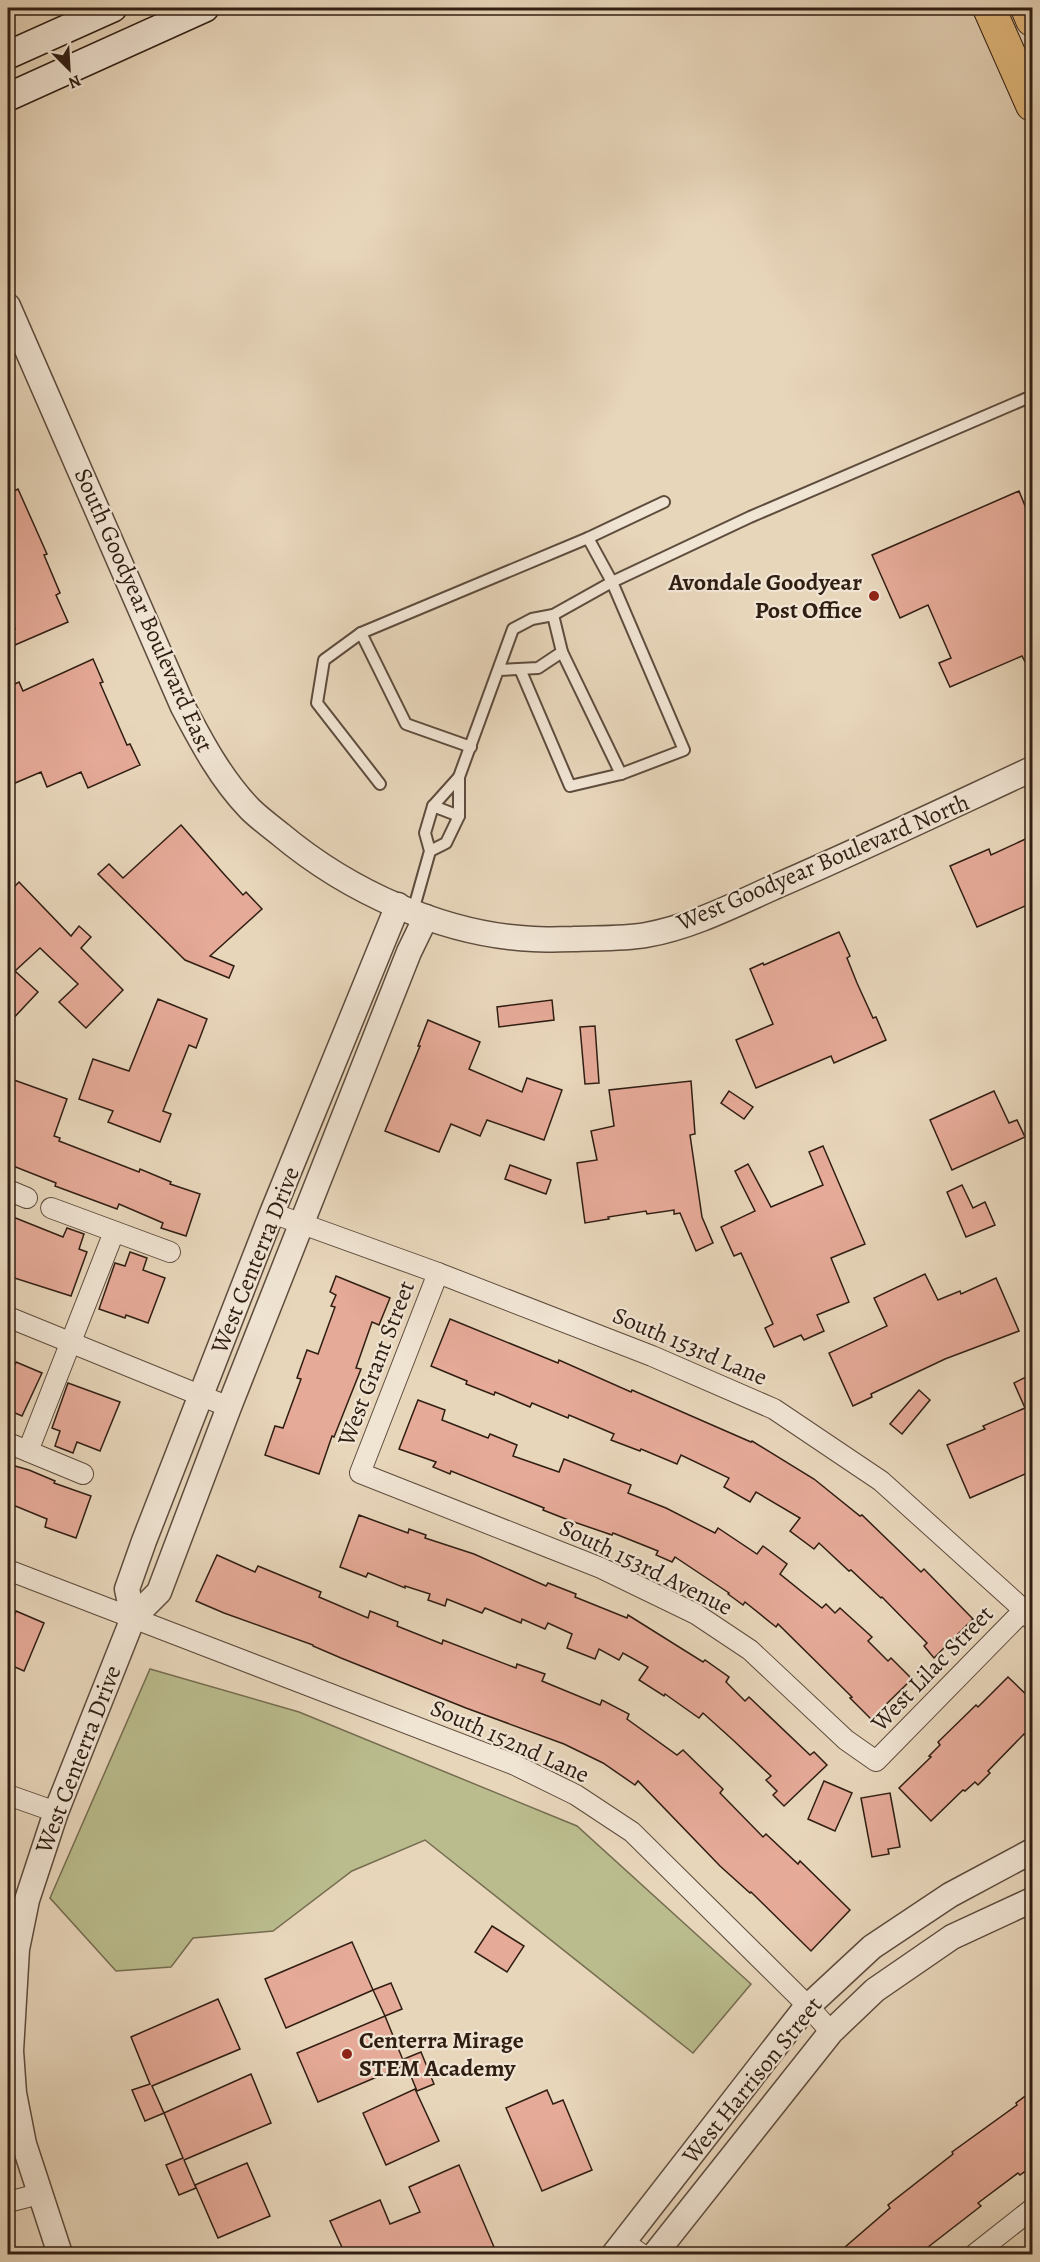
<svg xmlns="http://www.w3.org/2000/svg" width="1040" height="2262" font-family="Alegreya,serif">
<rect width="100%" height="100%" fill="#e8d6bb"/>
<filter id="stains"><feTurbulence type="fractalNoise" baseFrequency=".00333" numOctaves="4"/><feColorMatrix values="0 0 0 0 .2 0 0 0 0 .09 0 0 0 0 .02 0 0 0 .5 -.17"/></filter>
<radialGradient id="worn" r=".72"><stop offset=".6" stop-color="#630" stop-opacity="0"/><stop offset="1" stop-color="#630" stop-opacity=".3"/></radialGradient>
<!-- green -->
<path fill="#babc8d" stroke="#756d50" stroke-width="1.5" d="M150,1669L299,1712L577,1826L751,1984L693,2053L425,1840L352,1871L273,1931L193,1938L171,1967L116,1971L50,1898Z"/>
<!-- building -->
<g fill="#e6aa98" stroke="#301e13" stroke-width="1.5">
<path d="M18,489L47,554L44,555L60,593L56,595L68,622L15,645L9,632L15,629L8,612V494Z"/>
<path d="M1019,491L1032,523V675L1022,656L950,687L939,663L951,658L928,605L900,618L872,555Z"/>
<path d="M93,659L103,682L100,683L127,745L130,744L140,765L88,788L81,772L47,787L41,772L8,786V687L19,682L23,691Z"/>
<path d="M181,825L223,873L243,895L246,892L262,909L210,956L234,966L229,978L185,960L98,874L109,864L123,878Z"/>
<path d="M1032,836V903L977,927L950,866L989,849L991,855Z"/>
<path d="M19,882L71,936L79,926L91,937L81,948L123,990L86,1028L59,1002L78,984L40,948L15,971L38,992L8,1024V893Z"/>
<path d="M839,932L850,956L847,958L857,983L873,1018L876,1017L886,1040L834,1063L831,1056L756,1088L736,1040L773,1024L750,969L763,963L764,965Z"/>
<path d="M158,999L207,1019L196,1048L189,1045L163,1111L171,1114L160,1142L108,1122L113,1111L79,1099L93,1059L129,1071Z"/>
<path d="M552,1000L554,1020L499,1027L497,1007Z"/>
<path d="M428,1020L480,1042L469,1069L522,1092L527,1078L562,1090L544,1140L487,1120L480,1136L451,1124L439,1152L385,1131L420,1046H418Z"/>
<path d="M595,1026L599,1083L585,1084L580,1027Z"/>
<path d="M14,1080L67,1099L54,1136L60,1138L59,1141L139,1172L140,1169L171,1182L170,1184L200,1194L186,1236L161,1228L163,1223L119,1204L117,1209L55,1186L56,1183L8,1164V1096Z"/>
<path d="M691,1081L695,1134L690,1135L702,1217L713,1243L696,1251L680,1213L674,1214V1210L647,1214L646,1211L608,1217L609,1219L585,1223L577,1163L597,1160L591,1131L614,1126L609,1090Z"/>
<path d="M729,1091L753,1107L744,1119L721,1103Z"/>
<path d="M994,1091L1009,1123L1017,1120L1025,1137L952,1170L930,1120Z"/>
<path d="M823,1146L865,1244L831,1258L849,1302L817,1315L824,1331L804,1340L801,1335L774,1347L765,1328L773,1324L741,1253L734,1256L721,1227L755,1211L735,1171L748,1164L771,1207L823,1185L809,1152Z"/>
<path d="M510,1165L551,1180L546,1194L505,1179Z"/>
<path d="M962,1185L973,1208L985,1202L995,1225L966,1237L947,1192Z"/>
<path d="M8,1215L63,1237L67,1228L84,1234L79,1249L87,1252L71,1296L8,1276Z"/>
<path d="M130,1252L147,1258L143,1270L165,1278L148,1323L126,1315L125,1318L99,1309L115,1263L125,1266Z"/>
<path d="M925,1274L938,1300L960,1291L961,1294L996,1278L1019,1331L945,1359L871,1394L872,1397L853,1406L829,1353L887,1326L874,1298Z"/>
<path d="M336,1276L390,1298L379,1325L372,1322L356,1368L361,1369L334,1437L332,1436L319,1474L265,1455L275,1426L283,1428L301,1379L297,1378L307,1350L318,1354L335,1307L331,1306L336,1295L330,1292Z"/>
<path d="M450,1319L558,1363L559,1360L631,1392L632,1390L751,1442L752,1441L814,1479L860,1516L862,1515L921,1572L924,1569L973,1619L934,1658L924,1646L927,1643L882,1597L881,1598L851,1570L849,1571L819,1543L814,1549L790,1531L800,1518L756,1492L750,1502L724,1487L729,1478L681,1455L677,1464L641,1449L640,1451L611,1440L614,1434L569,1415L568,1418L532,1403L530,1407L495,1392L494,1395L466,1384L467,1381L431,1366Z"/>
<path d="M16,1362L42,1373L22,1416L8,1410V1381Z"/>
<path d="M1032,1374V1471L970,1498L947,1445L985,1429L983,1426L1025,1408L1014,1383Z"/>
<path d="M68,1383L120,1402L100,1451L77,1442L73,1453L55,1446L60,1431L52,1428Z"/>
<path d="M919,1390L930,1400L902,1434L890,1424Z"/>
<path d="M418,1400L445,1410L442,1420L488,1438L490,1434L517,1445L513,1456L559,1472L564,1459L631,1485L628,1493L666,1508L715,1533L718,1528L757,1554L763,1546L787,1564L780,1574L822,1608L826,1604L835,1613L840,1608L872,1637L868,1641L888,1661L891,1658L912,1679L871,1719L850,1698L852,1697L778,1624L776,1627L745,1602L743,1605L728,1594L729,1593L675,1557L672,1562L656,1555L658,1551L613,1533L612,1535L571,1521L543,1510L544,1508L451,1471L450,1474L433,1467L436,1462L399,1449Z"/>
<path d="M8,1464L29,1470L55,1481L54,1483L91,1496L76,1538L45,1527L47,1519L8,1503Z"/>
<path d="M359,1515L408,1533L409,1529L426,1535L425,1538L474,1554L546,1586L548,1583L576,1594L575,1597L627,1618L628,1615L703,1662L705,1660L729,1677L726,1682L745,1701L749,1697L810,1755L814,1752L827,1765L784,1806L773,1795L777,1791L766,1780L771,1776L733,1740L703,1713L699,1718L665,1694L664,1696L639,1680L648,1667L623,1653L619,1660L599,1649L595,1659L567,1648L572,1634L548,1623L545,1629L522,1619L521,1623L485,1608L482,1613L447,1599L445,1606L428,1600L430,1594L405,1586V1588L368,1573L366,1577L340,1567Z"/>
<path d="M217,1555L255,1572L258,1566L321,1592L319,1597L368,1618L370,1611L398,1622L397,1626L442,1644L443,1640L516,1668L517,1664L545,1674L542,1681L600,1705L602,1700L629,1714L627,1719L677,1755L683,1750L723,1789L720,1793L763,1837L766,1834L798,1864L800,1861L850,1910L811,1951L751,1892L750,1893L720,1866L638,1781L635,1785L603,1763L564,1744L466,1708L341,1658L313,1646V1645L224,1613L196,1601Z"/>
<path d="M16,1611L44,1623L24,1671L8,1664V1631Z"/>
<path d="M1008,1677L1032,1700V1741L1024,1734L988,1771L990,1773L978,1785L975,1782L965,1791L963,1790L931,1821L899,1788L931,1757L929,1756L940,1745L938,1742L976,1705L978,1707Z"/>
<path d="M824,1781L852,1793L835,1831L808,1819Z"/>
<path d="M890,1793L900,1847L888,1849L889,1854L872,1857L861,1798Z"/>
<path d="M492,1926L524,1946L507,1972L475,1952Z"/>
<path d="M352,1942L373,1990L286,2028L265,1979Z"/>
<path d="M391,1983L402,2009L385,2016L373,1990Z"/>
<path d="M218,1999L240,2049L152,2086L164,2113L251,2074L271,2123L184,2160L196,2188L179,2195L166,2165L183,2158L164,2113L145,2121L132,2090L150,2084L131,2037Z"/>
<path d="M385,2016L405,2065L318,2102L297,2053Z"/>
<path d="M421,2052L434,2084L417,2091L404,2059Z"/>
<path d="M415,2089L439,2141L386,2165L363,2113Z"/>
<path d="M547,2090L553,2104L563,2100L592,2170L542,2191L506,2108Z"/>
<path d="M1032,2091V2166L1020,2175L1018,2173L978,2203L981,2206L919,2254H837L890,2208L888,2205L953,2154L952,2152L1017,2105L1016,2103Z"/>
<path d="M247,2163L270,2216L218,2238L195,2185Z"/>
<path d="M459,2165L494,2247L476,2254H345L330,2221L380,2200L390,2224L420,2212L409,2187Z"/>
</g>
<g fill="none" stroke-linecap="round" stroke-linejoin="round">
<defs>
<g id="service">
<path d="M588,538L664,502"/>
<path d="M361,633L588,538L612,582L553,615"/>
<path d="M562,652L621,774L684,750L612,582L750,517L1032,396"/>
<path d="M520,669L570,786L621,774"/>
<path d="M380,784L317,703L324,660L361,633L406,724L471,747"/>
<path d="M433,806L459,816"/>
<path d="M430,851L446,843L459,816V777L513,629L532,619L553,615L562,652L538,668L499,670"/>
<path d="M413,911L430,851L425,833L433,806L459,777"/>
</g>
<g id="minor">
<path d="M8,1190L27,1198"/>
<path d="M51,1208L170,1252"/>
<path d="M272,1213L438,1273L652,1356L774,1409L881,1481L1024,1610L1032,1620"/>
<path d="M438,1273L360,1473L601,1568L696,1614L750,1650L846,1740L876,1761L1024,1610"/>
<path d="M8,1317L229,1407"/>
<path d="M8,1443L83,1474"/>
<path d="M28,1451L114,1232"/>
<path d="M8,1570L515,1765L576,1795L632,1832L808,2006L831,2032"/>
<path d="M8,1795L56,1812"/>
<path d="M8,2202L39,2194"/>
<path d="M624,2242L641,2254"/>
<path d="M975,2254L1032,2209"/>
</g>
<g id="tertiary">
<path d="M8,306L183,707C202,743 221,779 250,809C259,818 270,826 280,834C348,891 443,935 533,939C546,940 560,939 573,939C597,938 622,939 646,935C692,927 736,904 779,885C864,848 948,808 1032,769"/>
<path d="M133,1618L127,1589L144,1541L272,1213L398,905"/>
<path d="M60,2254L24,2144L14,2093L11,2051L17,1949L27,1900L56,1812L133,1618L159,1592L229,1407L409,952L426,917"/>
<path d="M614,2254L803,2011L872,1947L950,1895L1032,1851"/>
<path d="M655,2254L831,2032L875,1990L952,1937L1032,1900"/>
</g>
<g id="secondary">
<path d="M8,55L113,8"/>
<path d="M8,97L205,8"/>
</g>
<g id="primary">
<path d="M989,8L1032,105"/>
<path d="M1027,8L1032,20"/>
</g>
</defs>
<!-- service casing -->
<use href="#service" stroke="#5e4c3d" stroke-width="14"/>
<!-- minor casing -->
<use href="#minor" stroke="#5e4c3d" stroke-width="22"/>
<!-- tertiary casing -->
<use href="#tertiary" stroke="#5e4c3d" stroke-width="27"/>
<!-- secondary casing -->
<use href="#secondary" stroke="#301e13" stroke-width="30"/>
<!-- primary casing -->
<use href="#primary" stroke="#301e13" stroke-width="34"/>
<!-- service -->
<use href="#service" stroke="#f0e4d3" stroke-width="10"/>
<!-- minor -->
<use href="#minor" stroke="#f0e4d3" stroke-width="20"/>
<!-- tertiary -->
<use href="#tertiary" stroke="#f0e4d3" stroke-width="24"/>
<!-- secondary -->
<use href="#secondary" stroke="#f0e4d3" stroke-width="27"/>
<!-- primary -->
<use href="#primary" stroke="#e4bb7e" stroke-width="32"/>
</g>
<!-- markers -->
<g fill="#8f2418" stroke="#f0e4d3" stroke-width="2">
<circle cx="874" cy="596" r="6"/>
<circle cx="347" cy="2054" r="6"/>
</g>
<g text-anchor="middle" stroke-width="4.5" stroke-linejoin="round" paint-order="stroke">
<!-- poi labels -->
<g font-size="24" font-weight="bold" fill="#301e13" stroke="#f0e4d3" text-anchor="end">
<text x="862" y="590">Avondale Goodyear<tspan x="862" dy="28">Post Office</tspan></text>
<text x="359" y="2048" text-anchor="start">Centerra Mirage<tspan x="359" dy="28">STEM Academy</tspan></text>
</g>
<!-- street labels -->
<g font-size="24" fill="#301e13" stroke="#f0e4d3">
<text transform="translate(144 610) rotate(66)" y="8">South Goodyear Boulevard East</text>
<text transform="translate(823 862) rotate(-23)" y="8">West Goodyear Boulevard North</text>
<text transform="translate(255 1260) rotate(-68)" y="8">West Centerra Drive</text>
<text transform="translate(690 1346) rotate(23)" y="8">South 153rd Lane</text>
<text transform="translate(376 1363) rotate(-69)" y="8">West Grant Street</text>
<text transform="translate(646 1567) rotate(26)" y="8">South 153rd Avenue</text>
<text transform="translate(932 1668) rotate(-46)" y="8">West Lilac Street</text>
<text transform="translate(510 1741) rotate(24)" y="8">South 152nd Lane</text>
<text transform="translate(78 1759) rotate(-69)" y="8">West Centerra Drive</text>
<text transform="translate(752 2080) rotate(-51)" y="8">West Harrison Street</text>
</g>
</g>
<!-- margin -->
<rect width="1040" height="2262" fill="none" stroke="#e8d6bb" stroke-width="30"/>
<rect x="9" y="9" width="1022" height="2244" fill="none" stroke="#301e13" stroke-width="3"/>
<rect x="15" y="15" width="1010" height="2232" fill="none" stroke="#301e13" stroke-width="1.5"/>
<!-- north arrow -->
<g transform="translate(69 69) rotate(156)" stroke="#f0e4d3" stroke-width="4.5" paint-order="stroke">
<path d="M0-4.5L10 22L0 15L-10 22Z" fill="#301e13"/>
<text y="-9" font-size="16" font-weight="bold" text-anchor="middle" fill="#301e13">N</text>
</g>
<rect width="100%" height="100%" filter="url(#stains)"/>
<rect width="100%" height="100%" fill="url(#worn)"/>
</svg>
